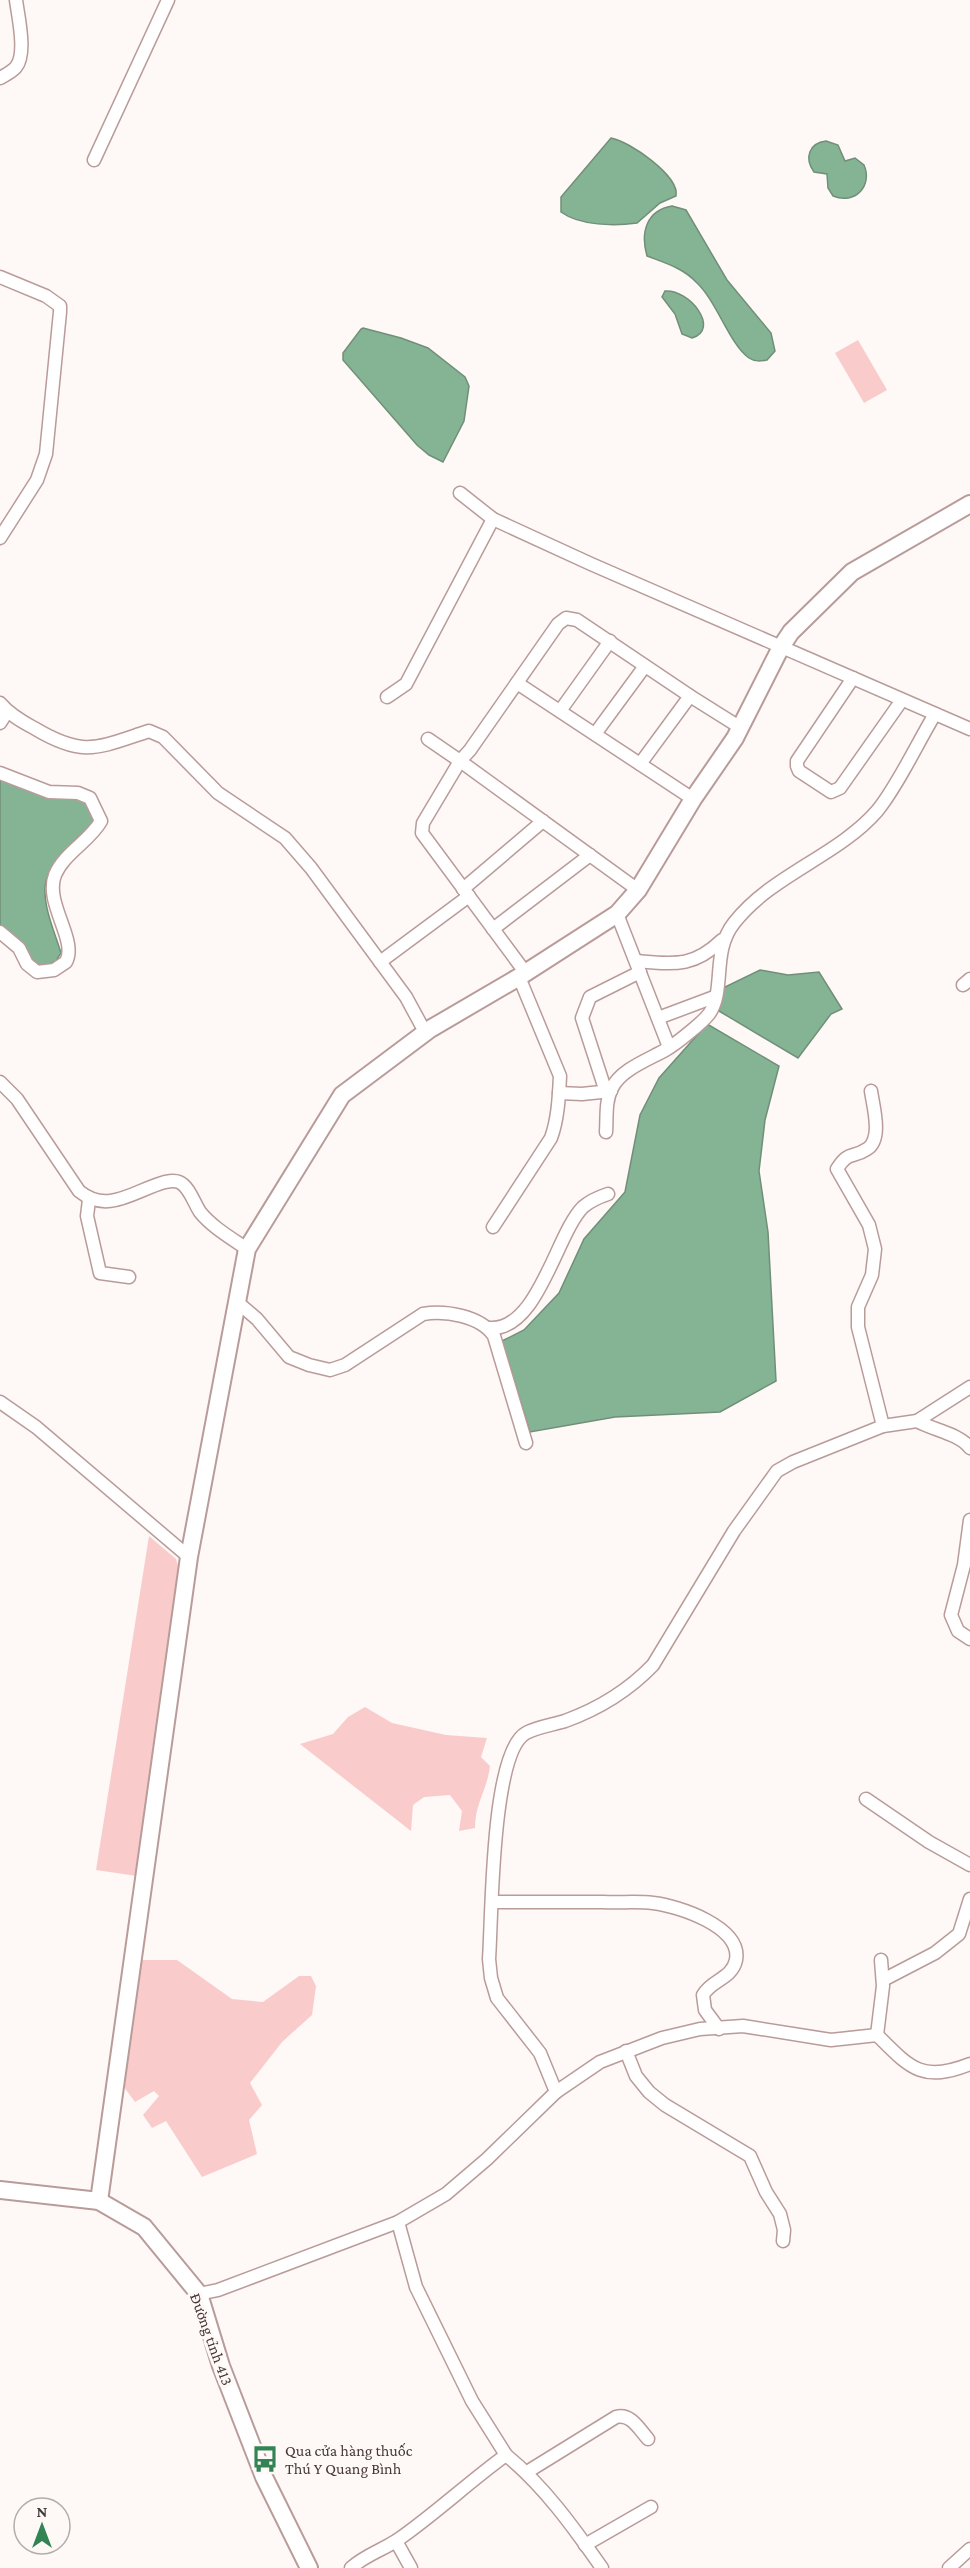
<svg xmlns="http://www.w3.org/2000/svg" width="970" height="2568" font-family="'Crimson Pro',serif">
<rect width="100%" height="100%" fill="#fef8f7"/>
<!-- green -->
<g fill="#f9cccb">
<path d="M858,340L887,390L864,403L835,353Z"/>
<path d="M149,1536L176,1559L179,1569L137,1876L96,1870Z"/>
<path d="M365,1707L392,1723L446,1735L487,1738L481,1757L490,1766C487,1791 475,1803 475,1828L459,1831L462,1811L450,1795L424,1797L413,1805L411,1831L300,1744L333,1734L348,1717Z"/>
<path d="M139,1960H177L232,1999L263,2002L299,1976H311L316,1986L312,2015L282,2042L250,2083L262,2105L249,2120L257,2154L202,2177L166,2121L152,2128L143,2115L159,2096L154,2091L135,2102L121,2083Z"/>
</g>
<!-- water -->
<g fill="#84b494" stroke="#718f78" stroke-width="1.5">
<path d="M611,138C629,141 680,176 676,196L660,203L637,223C615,226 580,226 561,212V197Z"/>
<path d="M826,141L838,145L845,161L855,158L864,165C873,186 855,205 833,196L828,188L827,174L814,172C804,158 809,143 826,141Z"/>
<path d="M672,206L686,210L727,280L771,333L775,351L767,360C761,361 755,362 749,358C729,344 717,301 696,282C683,268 665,263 647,256C640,232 647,210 672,206Z"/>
<path d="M665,291C689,289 721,329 692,338L682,334L675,314L662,297Z"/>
<path d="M363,328L401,338L428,348L465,377L469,386L464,421L443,462L429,455L417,445L343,360V353L361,329Z"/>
<path d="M0,777L84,799L95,822C78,839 46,861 45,888C44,909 55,933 61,953L56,961L39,970L0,930Z"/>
<path d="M760,970L788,975L819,972L842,1009L831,1014L798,1058L719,1011L723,988Z"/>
<path d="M707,1024L779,1066L765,1120L759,1171L768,1232L776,1381L720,1412L615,1417L530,1432L502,1341L524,1330L559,1293L584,1239L625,1192L640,1115L659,1078Z"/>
</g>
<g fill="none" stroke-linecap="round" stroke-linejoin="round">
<defs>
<g id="street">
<path d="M0,78C5,75 12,72 16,67C27,54 18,16 16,0"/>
<path d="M94,160L168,0"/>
<path d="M0,277L46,296L60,306V312L46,454L37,480L0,538"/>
<path d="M460,493L493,519L591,564L970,729"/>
<path d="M853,678L797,761V766L799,771L831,792L840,788L902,700"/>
<path d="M517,683L693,799"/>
<path d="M387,697L406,684L493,519"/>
<path d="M0,703C9,714 21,721 34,728C84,758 97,748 149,731L163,737L218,793L285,838L311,868L406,997L425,1032"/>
<path d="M560,711L610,641"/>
<path d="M0,723L7,712"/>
<path d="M595,734L645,666"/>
<path d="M428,739L460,761L423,823L422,833L525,972"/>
<path d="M640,764L690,696"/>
<path d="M0,773L49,792L78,793L90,798L101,821C90,841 64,853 55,875C44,903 78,940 66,962L54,970L37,972L27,964L19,948L0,932"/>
<path d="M463,889L543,821"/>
<path d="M638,890L460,761L470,750L558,624L566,618L577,620L690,696L741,728"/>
<path d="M617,914L669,1047"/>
<path d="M493,929L590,855"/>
<path d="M636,961C674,964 693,968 722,940"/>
<path d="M380,962L469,896"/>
<path d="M963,985L970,979"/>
<path d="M658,1018L714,997"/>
<path d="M0,1082L17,1099L79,1191C108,1215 135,1190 165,1182C170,1181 174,1180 179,1182C189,1186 194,1203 200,1212C212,1227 231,1238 247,1249"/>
<path d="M871,1091C873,1106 883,1139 867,1149C852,1159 849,1150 837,1169L869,1225L875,1249L872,1275L858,1307V1327L883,1426"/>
<path d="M606,1092L582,1018L590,997L640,972"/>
<path d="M559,1093L582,1094L611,1091"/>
<path d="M606,1132C607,1118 605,1101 612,1088C621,1069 650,1059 667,1049C677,1043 702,1023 709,1014C726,990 711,952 734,923C771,875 838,856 877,811C897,787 918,742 935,714"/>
<path d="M89,1200L87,1216L100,1273L129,1277"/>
<path d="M493,1227L551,1138C558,1119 559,1096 560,1076L519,977"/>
<path d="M236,1301L257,1319L289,1357L309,1365L330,1370L345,1365L423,1314C445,1310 481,1316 494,1336L526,1443"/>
<path d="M489,1328C538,1332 556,1234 583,1207C590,1201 599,1197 608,1194"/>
<path d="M0,1402L36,1427L189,1557"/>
<path d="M917,1421C933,1430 960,1434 970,1448"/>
<path d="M970,1520L964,1565L951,1615L958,1631L970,1639"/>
<path d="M866,1799L929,1842L970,1865"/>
<path d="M493,1902C530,1902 566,1902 603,1902C619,1903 637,1901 653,1903C679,1906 742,1927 736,1960C732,1979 711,1980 703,1995L705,2010L719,2029"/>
<path d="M883,1980L935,1953L959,1934L970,1899"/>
<path d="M877,2035L883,1986L881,1960"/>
<path d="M626,2051L636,2076L649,2092L665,2105L750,2156L766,2192L780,2214L784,2230L783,2241"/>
<path d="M556,2092L600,2062L662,2038L700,2029L743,2026L831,2040L877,2035C910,2068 922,2083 970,2064"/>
<path d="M199,2294L218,2290L398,2222L446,2194L487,2159L556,2092L540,2053L497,1998L491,1978L489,1959C492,1919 491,1752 526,1733C537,1727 552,1725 565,1721C598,1709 629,1690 653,1665L734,1531L777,1471L793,1462L883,1426L917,1421L970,1387"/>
<path d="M506,2455C544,2486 574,2528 602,2568"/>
<path d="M527,2472L616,2417C631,2413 639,2429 648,2439"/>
<path d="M396,2541L411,2568"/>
<path d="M585,2545L651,2507"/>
<path d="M351,2568C365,2555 383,2550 399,2539C436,2513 469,2482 506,2455L472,2401L416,2287L398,2222"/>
<path d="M949,2568L970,2549"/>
</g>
<g id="secondary">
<path d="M0,2190L99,2201L144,2227L199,2294L221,2366L264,2477L309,2568"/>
<path d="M99,2201L189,1557L247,1249L342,1095L430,1029L519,977L617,914L638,890L693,799L735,738L781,647L791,632L852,572L970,504"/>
</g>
</defs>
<!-- street casing -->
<use href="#street" stroke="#b99c9a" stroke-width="15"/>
<!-- secondary casing -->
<use href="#secondary" stroke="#b99c9a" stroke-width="20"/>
<!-- street -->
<use href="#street" stroke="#fff" stroke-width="12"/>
<!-- secondary -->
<use href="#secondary" stroke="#fff" stroke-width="16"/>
</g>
<!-- icons -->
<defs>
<symbol id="bus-bare" viewBox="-9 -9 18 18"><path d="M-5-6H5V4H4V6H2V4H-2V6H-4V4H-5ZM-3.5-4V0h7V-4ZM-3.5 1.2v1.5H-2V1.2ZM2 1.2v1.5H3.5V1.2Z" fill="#328455" stroke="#fef8f7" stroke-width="2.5" paint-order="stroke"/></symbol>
</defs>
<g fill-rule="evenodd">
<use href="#bus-bare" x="246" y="2440" width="38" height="38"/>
</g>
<g text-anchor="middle" stroke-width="6" stroke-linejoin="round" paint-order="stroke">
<!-- street labels -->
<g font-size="16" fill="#453938" stroke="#fef8f7">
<text transform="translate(212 2339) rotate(70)" y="6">Đường tỉnh 413</text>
</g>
<!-- poi labels -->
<g font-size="16" fill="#453938" stroke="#fef8f7" text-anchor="start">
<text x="285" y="2456">Qua cửa hàng thuốc<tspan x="285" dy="18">Thú Y Quang Bình</tspan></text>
</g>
</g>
<!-- north arrow -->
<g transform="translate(42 2526)"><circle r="28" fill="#fef8f7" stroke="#b4acab" stroke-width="1.5"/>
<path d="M0-4.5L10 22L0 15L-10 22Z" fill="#328455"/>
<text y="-9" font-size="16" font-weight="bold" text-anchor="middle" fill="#453938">N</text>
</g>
</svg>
